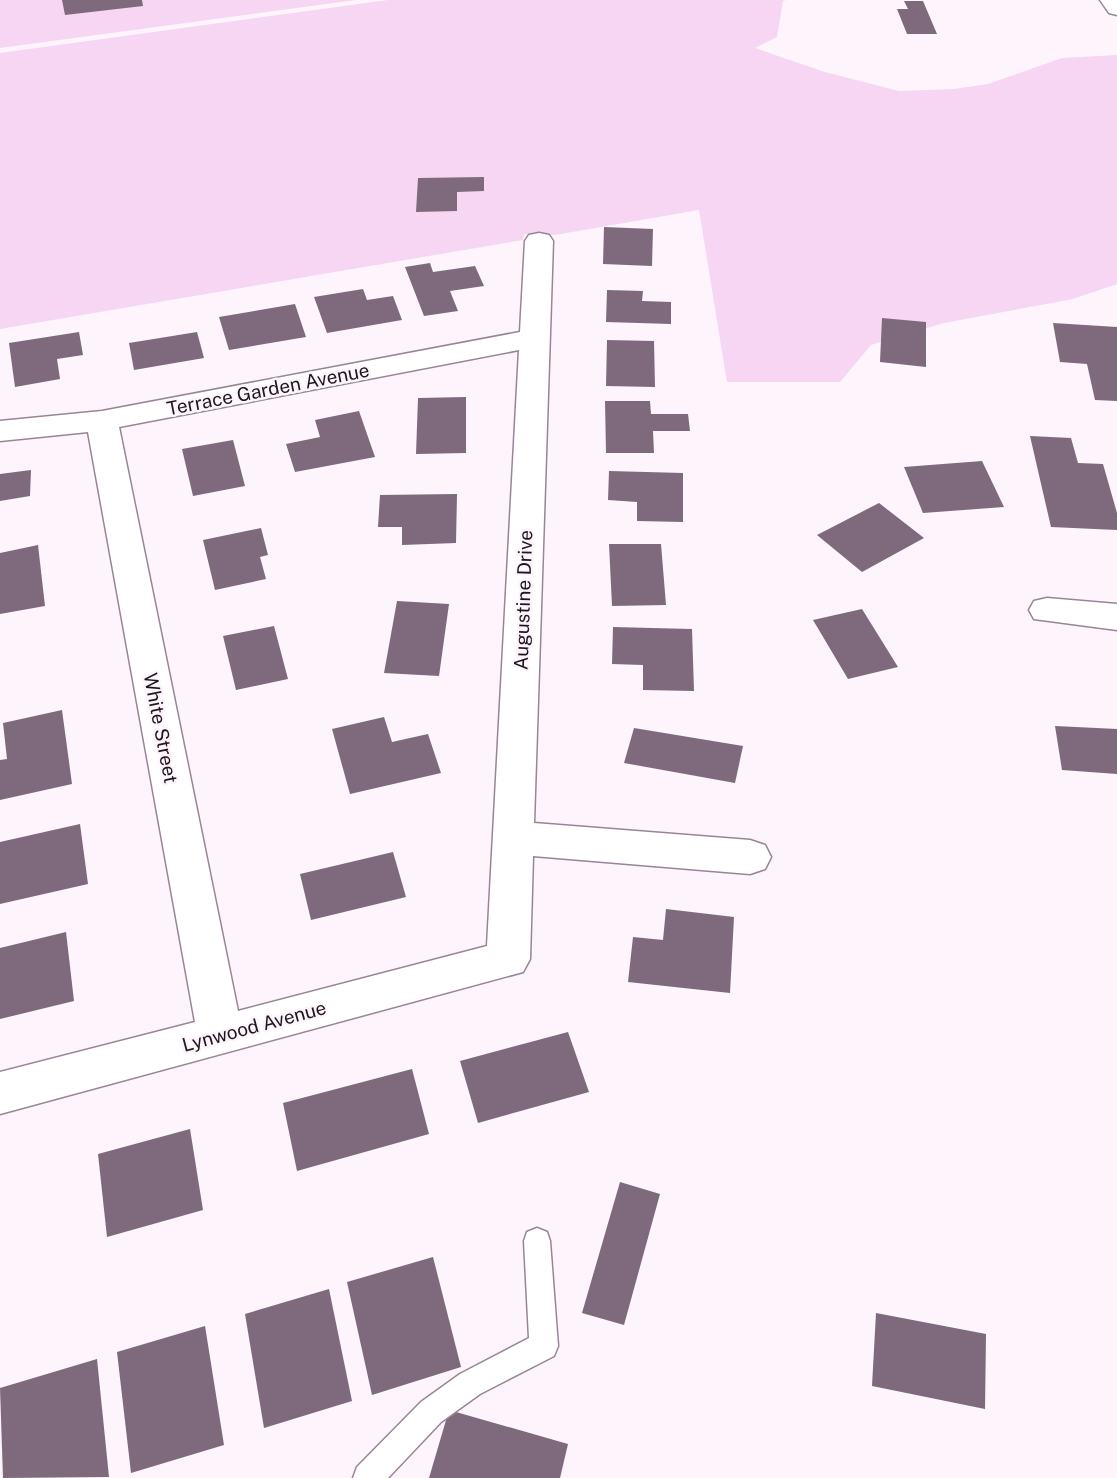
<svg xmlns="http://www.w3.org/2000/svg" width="1117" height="1478" font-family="'Public Sans',sans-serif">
<rect width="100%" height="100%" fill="#fdf4fc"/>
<!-- green -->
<g fill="#f7d6f4">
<path d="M0,0H356L0,48Z"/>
<path d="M388,0H786L783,1L777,37L755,48L825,72L899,91L954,89L988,84L1062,58L1117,55V284L1073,299L944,323L871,345L840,382H727L699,210L555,235L524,234L523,240L0,329V53Z"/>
</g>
<!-- building -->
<g fill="#7e6a7c">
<path d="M62,0H142L143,6L65,15Z"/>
<path d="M904,1H923L937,34H907L897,9H908Z"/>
<path d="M484,177V191L457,192V211L416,212L418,178Z"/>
<path d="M604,227L653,229L652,266L603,264Z"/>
<path d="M430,263L433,272L475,266L484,286L450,291L458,311L424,316L405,267Z"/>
<path d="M363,289L367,300L393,296L402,320L327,333L314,297Z"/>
<path d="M607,290L643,291L642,301L671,302V324L606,322Z"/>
<path d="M295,304L306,337L229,350L219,317Z"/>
<path d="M882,318L926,322V367L880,362Z"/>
<path d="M1053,323L1117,327V401L1095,400L1087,364L1060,362Z"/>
<path d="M79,332L83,355L57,359L60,379L15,387L9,343Z"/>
<path d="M197,332L204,358L134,370L129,343Z"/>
<path d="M607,340L654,341L655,387L606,386Z"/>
<path d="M466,397V453L416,454L418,398Z"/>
<path d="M605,401H650L651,414H688L690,431H653L654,453H606Z"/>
<path d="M359,411L375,457L295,472L286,444L320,437L315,420Z"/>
<path d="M1030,436L1071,438L1078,463L1103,464L1117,513V530L1051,527Z"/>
<path d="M233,440L245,486L193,496L182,449Z"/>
<path d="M982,461L1004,507L923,513L904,467Z"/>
<path d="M31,470L30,496L0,501V474Z"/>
<path d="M609,471L683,473V522L637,521V502L608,500Z"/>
<path d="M457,494L456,543L402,545V527H378L380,495Z"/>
<path d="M879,503L924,538L862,572L817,535Z"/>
<path d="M261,528L268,555L260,557L266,579L215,590L203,540Z"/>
<path d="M609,544H661L666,605L612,606Z"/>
<path d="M38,545L45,606L0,614V553Z"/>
<path d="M397,601L449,604L439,676L384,673Z"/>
<path d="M862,609L898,667L848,679L813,620Z"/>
<path d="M274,626L288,679L236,690L223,636Z"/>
<path d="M613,627L692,629L694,691L643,690V665L612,664Z"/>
<path d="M62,710L72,784L0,800V760L7,759L3,723Z"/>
<path d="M384,717L392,742L428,734L441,773L350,794L332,729Z"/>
<path d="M1055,726L1117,729V774L1062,770Z"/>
<path d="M634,728L743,746L735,783L624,763Z"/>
<path d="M80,824L88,884L0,904V842Z"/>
<path d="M393,852L406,897L311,920L300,874Z"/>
<path d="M666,909L734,917L730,993L628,982L633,937L663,940Z"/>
<path d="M66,932L74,1001L0,1019V948Z"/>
<path d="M568,1032L589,1092L478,1123L460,1061Z"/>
<path d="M412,1069L429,1134L297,1171L283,1103Z"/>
<path d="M190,1129L203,1210L107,1237L98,1154Z"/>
<path d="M620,1182L660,1194L624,1325L582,1313Z"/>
<path d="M433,1257L461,1367L372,1395L347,1282Z"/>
<path d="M329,1289L352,1401L264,1428L245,1314Z"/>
<path d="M876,1313L986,1334L985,1409L872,1386Z"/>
<path d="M205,1326L224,1445L131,1473L117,1352Z"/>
<path d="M97,1359L109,1477L3,1478L0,1388Z"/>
<path d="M449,1410L568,1444L560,1478H429Z"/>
</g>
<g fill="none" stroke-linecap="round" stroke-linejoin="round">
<defs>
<path id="lane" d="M537,1228L547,1232L550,1241L558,1346L554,1356L480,1394L441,1422L388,1478H353L357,1467L421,1402L460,1374L529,1338L524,1241L527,1232Z"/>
<g id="street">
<path d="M539,233L549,235L553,241L534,823L750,840L765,845L771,857L765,869L750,874L533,856L530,959L523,972L0,1114V1072L195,1022L88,432L0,441V421L102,411L520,332L525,241L529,235ZM519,350L487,946L238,1011L119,427Z"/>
<path d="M1047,598L1117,604V630L1034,619L1029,610L1034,601Z"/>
</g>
<path id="secondary" d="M1100,0H1117V15L1109,13Z"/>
</defs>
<!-- lane casing -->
<use href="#lane" stroke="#998597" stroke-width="3"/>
<!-- street casing -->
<use href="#street" stroke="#998597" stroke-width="3"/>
<!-- secondary casing -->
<use href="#secondary" stroke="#998597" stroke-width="3"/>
<!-- lane -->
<use href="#lane" fill="#fff" fill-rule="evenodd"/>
<!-- street -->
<use href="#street" fill="#fff" fill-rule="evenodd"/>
<!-- secondary -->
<use href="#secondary" fill="#fff" fill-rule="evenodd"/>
</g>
<g text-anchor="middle" stroke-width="5" stroke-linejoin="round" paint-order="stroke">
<!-- street labels -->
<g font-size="19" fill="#1d161d" stroke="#fdf4fc">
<text transform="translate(268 389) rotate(-11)" y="7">Terrace Garden Avenue</text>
<text transform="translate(523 600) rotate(-88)" y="7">Augustine Drive</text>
<text transform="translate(161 728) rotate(79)" y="7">White Street</text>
<text transform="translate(254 1026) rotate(-15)" y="7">Lynwood Avenue</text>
</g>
</g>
</svg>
